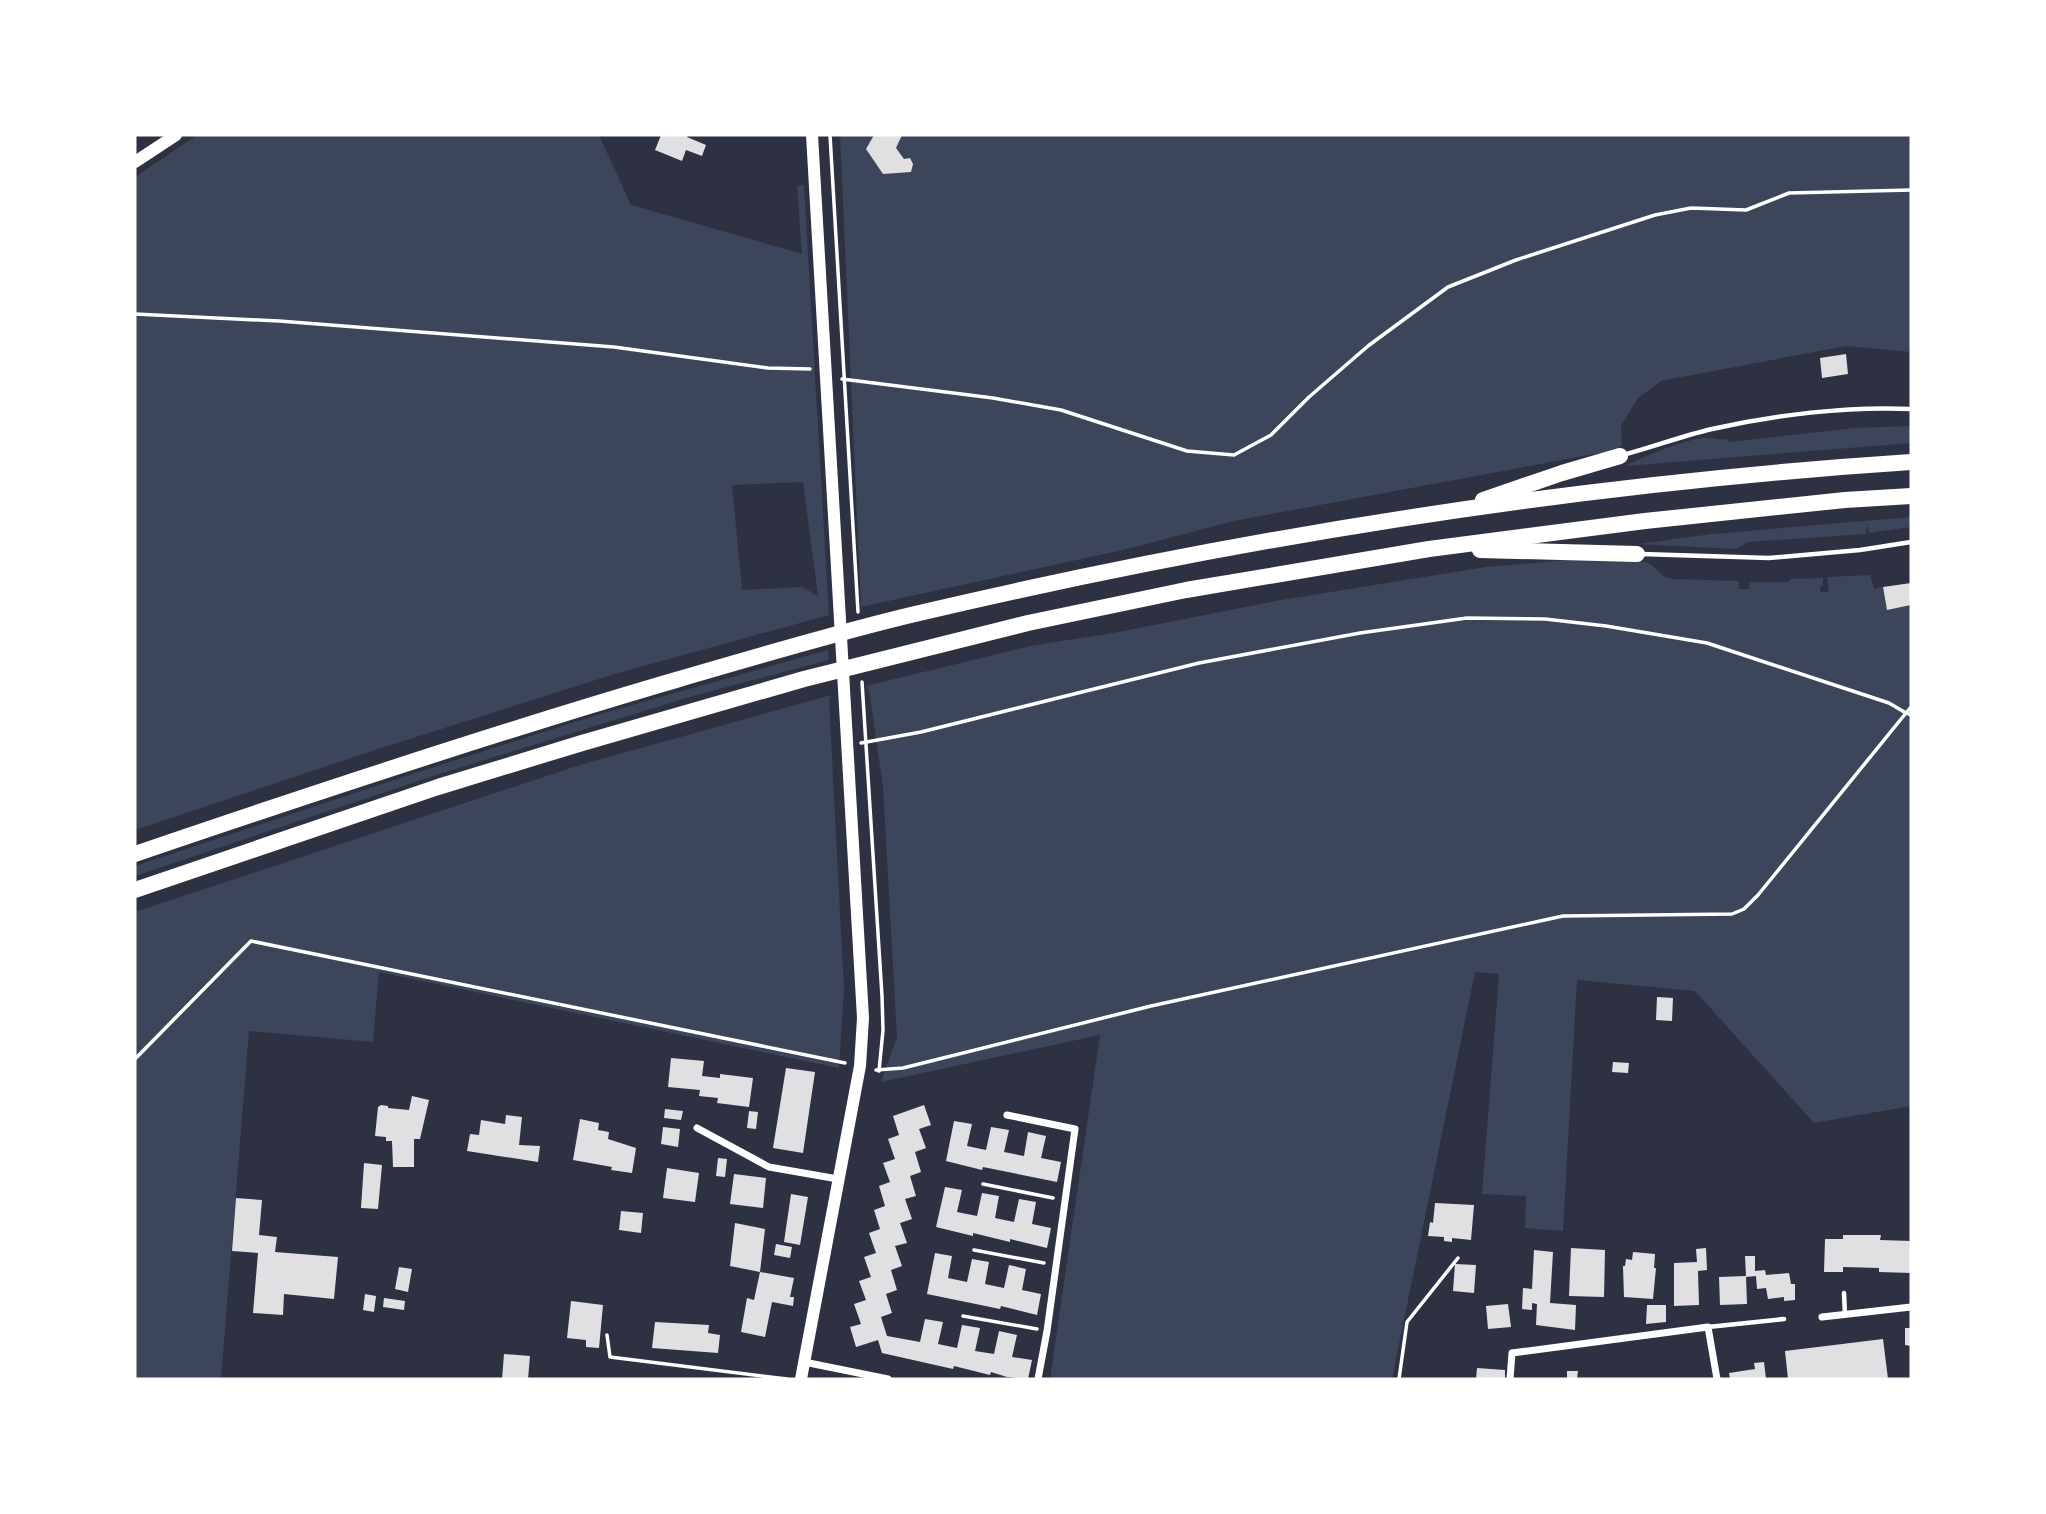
<svg xmlns="http://www.w3.org/2000/svg" width="2046" height="1514" font-family="Quicksand,sans-serif">
<rect width="100%" height="100%" fill="#2d3142"/>
<!-- green -->
<g fill="#3c4559" fill-rule="evenodd">
<path d="M197,135H599L631,205L802,254L797,186L804,185L829,615L618,673L378,749L135,830V177ZM803,482L818,596L802,587L742,590L732,485Z"/>
<path d="M840,135H1911V352L1846,346L1661,381L1638,398L1621,426L1622,445L1616,450L1234,521L1123,550L861,607Z"/>
<path d="M1911,426V443L1625,466C1645,457 1690,436 1711,438C1717,439 1721,440 1728,439L1729,442L1854,428Z"/>
<path d="M1911,517V527L1869,533L1867,524L1866,534L1748,542L1736,549L1638,544L1712,534Z"/>
<path d="M1578,559C1590,560 1643,558 1650,564C1660,571 1659,576 1673,579L1739,581V589H1749V582H1789L1790,579L1823,578V585L1820,586V592H1829L1827,577L1870,575L1874,589L1883,587L1887,610L1911,605V1106L1814,1123L1695,991L1577,980L1563,1231L1525,1228L1526,1196L1482,1194L1499,974L1475,972L1392,1379H1050L1100,1035L881,1082L897,1037L883,786L869,690L866,686L1035,645L1108,634L1281,600L1486,567Z"/>
<path d="M828,650L829,660L686,698L436,775L135,876V866L415,773L600,714Z"/>
<path d="M831,695L829,700L844,989L839,1068L379,972L373,1042L249,1031L221,1379H135V912L580,765Z"/>
</g>
<!-- building -->
<g fill="#e0e0e3">
<path d="M661,135H688L687,137L706,145L702,156L686,150L682,161L655,150Z"/>
<path d="M874,135H902L896,148L904,159L910,158L913,164L911,172L883,174L866,149Z"/>
<path d="M1846,354L1848,374L1822,378L1820,358Z"/>
<path d="M1911,583V605L1887,610L1883,587Z"/>
<path d="M1657,997L1673,998L1672,1021L1656,1020Z"/>
<path d="M671,1058L704,1061L702,1076L720,1078V1074L753,1078L749,1107L717,1103L718,1098L699,1096L700,1090L668,1087Z"/>
<path d="M1613,1062L1629,1063L1628,1073L1612,1072Z"/>
<path d="M786,1068L815,1072L803,1153L773,1148Z"/>
<path d="M412,1096L429,1100L420,1139H414V1167H393L392,1141H386V1137L375,1136L378,1107L381,1105L388,1106V1108L409,1110Z"/>
<path d="M924,1105L931,1125L919,1129L926,1148L915,1152L921,1172L910,1176L916,1196L905,1199L912,1219L900,1223L907,1243L895,1246L902,1266L891,1270L897,1290L886,1294L892,1313L881,1317L887,1336L920,1342L925,1319L943,1322L938,1344L957,1348L962,1325L980,1328L975,1351L994,1354L999,1331L1017,1335L1012,1357L1032,1360L1028,1379L1007,1377L991,1372L990,1375L954,1366L953,1369L882,1353L878,1340L856,1347L850,1327L861,1324L854,1304L866,1300L859,1281L871,1277L864,1257L876,1253L869,1233L880,1229L874,1210L885,1206L879,1186L890,1182L883,1163L895,1159L888,1139L899,1135L893,1116Z"/>
<path d="M665,1109L683,1111L681,1120L664,1118Z"/>
<path d="M749,1111L758,1112L756,1129L747,1128Z"/>
<path d="M506,1115L522,1117L519,1145L540,1146L538,1162L467,1151L470,1134L479,1135L481,1120L505,1124Z"/>
<path d="M580,1119L599,1123L598,1130L609,1132L608,1139L636,1148L632,1173L611,1170L612,1167L573,1160Z"/>
<path d="M954,1121L972,1124L967,1146L986,1150L991,1127L1009,1130L1004,1152L1024,1156L1028,1132L1046,1136L1041,1158L1061,1162L1057,1182L983,1167L982,1170L946,1161Z"/>
<path d="M663,1127L680,1129L678,1147L661,1144Z"/>
<path d="M718,1158L727,1159L725,1177L716,1176Z"/>
<path d="M364,1163L382,1165L378,1209L361,1208Z"/>
<path d="M667,1168L699,1173L695,1202L663,1198Z"/>
<path d="M734,1174L766,1178L763,1208L730,1204Z"/>
<path d="M945,1187L962,1190L957,1212L977,1216L982,1193L999,1196L995,1218L1014,1222L1019,1199L1036,1202L1032,1224L1051,1228L1047,1248L1010,1239V1242L973,1233V1236L936,1227Z"/>
<path d="M791,1194L808,1197L800,1245L784,1242Z"/>
<path d="M236,1198L262,1200L259,1235L277,1237L275,1252L338,1257L334,1299L284,1294L283,1315L253,1313L258,1253L232,1251Z"/>
<path d="M1435,1203L1474,1205L1471,1240L1452,1238V1242L1444,1241V1237L1428,1236L1430,1222L1433,1223Z"/>
<path d="M621,1211L643,1213L641,1233L619,1230Z"/>
<path d="M735,1223L765,1229L760,1272L730,1266Z"/>
<path d="M1843,1235H1881L1880,1240L1911,1241V1273L1879,1272V1268L1843,1267V1272H1824L1825,1239H1843Z"/>
<path d="M776,1244L792,1247L790,1258L774,1255Z"/>
<path d="M1571,1248L1605,1250L1604,1297L1569,1296Z"/>
<path d="M1706,1248L1707,1270L1698,1271L1699,1305L1674,1306V1263L1697,1262L1696,1249Z"/>
<path d="M1534,1250L1553,1252L1550,1303L1576,1305L1575,1330L1536,1325L1537,1304L1532,1303V1310L1522,1309L1523,1288L1532,1289Z"/>
<path d="M1633,1252L1655,1254L1654,1268H1656L1653,1299L1624,1297L1623,1266H1625L1626,1259L1632,1260Z"/>
<path d="M935,1253L952,1256L948,1278L967,1282L972,1259L989,1262L985,1284L1004,1288L1009,1265L1026,1269L1022,1290L1041,1294L1037,1315L1001,1306L1000,1309L927,1294Z"/>
<path d="M1745,1256H1755V1271L1765,1270L1766,1275L1789,1273L1791,1284H1795V1300L1784,1301V1297L1768,1299L1766,1288L1757,1289L1756,1276L1746,1277L1747,1304L1720,1305L1719,1277L1746,1276Z"/>
<path d="M1455,1264L1476,1265L1474,1293L1453,1291Z"/>
<path d="M399,1267L412,1269L408,1292L395,1289Z"/>
<path d="M760,1272L794,1278L790,1297H794L793,1306L772,1302L765,1337L741,1332L747,1298L754,1300Z"/>
<path d="M365,1294L376,1296L374,1312L363,1310Z"/>
<path d="M384,1298L405,1301L404,1310L383,1307Z"/>
<path d="M571,1301L603,1305L599,1348L586,1347V1340L567,1338Z"/>
<path d="M1508,1304L1511,1327L1488,1329L1486,1306Z"/>
<path d="M1647,1305H1666V1322L1646,1324Z"/>
<path d="M655,1322L709,1325L708,1333L720,1335L718,1353L652,1348Z"/>
<path d="M1905,1328H1911V1346L1905,1345Z"/>
<path d="M1883,1339L1888,1379H1788L1785,1351Z"/>
<path d="M504,1354L530,1356L528,1379H502Z"/>
<path d="M1764,1362L1766,1379H1730L1729,1373L1755,1369L1754,1363Z"/>
<path d="M1477,1368L1505,1370V1379H1476Z"/>
<path d="M1567,1371H1578L1577,1379H1567Z"/>
</g>
<g fill="none" stroke-linecap="round" stroke-linejoin="round">
<!-- path -->
<g stroke="#fff" stroke-width="3.5">
<path d="M830,135L858,612"/>
<path d="M135,314L279,321L614,347L768,368L810,369"/>
<path d="M842,379L993,398L1061,410L1187,451L1234,455L1271,435L1309,397L1368,346L1448,287L1516,260L1655,215L1691,208L1746,210L1789,193L1911,190"/>
<path d="M862,682L882,996L883,1030L879,1071"/>
<path d="M1911,707L1906,713L1911,715"/>
<path d="M861,743L921,732L1199,663L1360,633L1467,618L1545,619L1606,626L1707,643L1889,703L1906,713L1758,895L1744,909L1732,914L1563,916L1151,1006L903,1068L876,1070"/>
<path d="M135,1059L251,941L845,1063"/>
<path d="M983,1184L1053,1198"/>
<path d="M974,1250L1044,1263"/>
<path d="M963,1316L1037,1329"/>
<path d="M607,1335L610,1357L787,1379"/>
<path d="M1399,1379L1407,1322L1458,1258"/>
</g>
<!-- service -->
<g stroke="#fff" stroke-width="4.5">
<path d="M1623,455C1653,447 1682,436 1712,429C1773,415 1848,406 1911,409"/>
<path d="M1641,554L1769,558L1860,550L1911,542"/>
<path d="M1844,1293L1845,1315"/>
<path d="M1708,1327L1784,1319"/>
</g>
<!-- minor -->
<g stroke="#fff" stroke-width="7">
<path d="M1007,1115L1075,1129L1047,1331L1038,1379"/>
<path d="M697,1128L769,1167L838,1179"/>
<path d="M1822,1317L1911,1307"/>
<path d="M804,1362L888,1379"/>
<path d="M1510,1379L1512,1353L1708,1327L1717,1379"/>
</g>
<!-- secondary -->
<g stroke="#fff" stroke-width="12">
<path d="M135,162L176,135"/>
<path d="M801,1379L860,1066L863,1018L812,135"/>
</g>
<!-- motorway -->
<g stroke="#fff" stroke-width="16">
<path d="M1483,500L1562,473L1620,456"/>
<path d="M1480,550L1637,554"/>
<path d="M135,854C314,793 494,733 676,680C755,657 835,633 915,614C1242,537 1576,484 1911,462"/>
<path d="M135,890L438,787L582,743L804,679L1028,623L1186,590L1429,549L1645,521L1845,500L1911,496"/>
</g>
</g>
<!-- border -->
<rect width="2046" height="1514" fill="none" stroke="#ffffff" stroke-width="273"/>
</svg>
